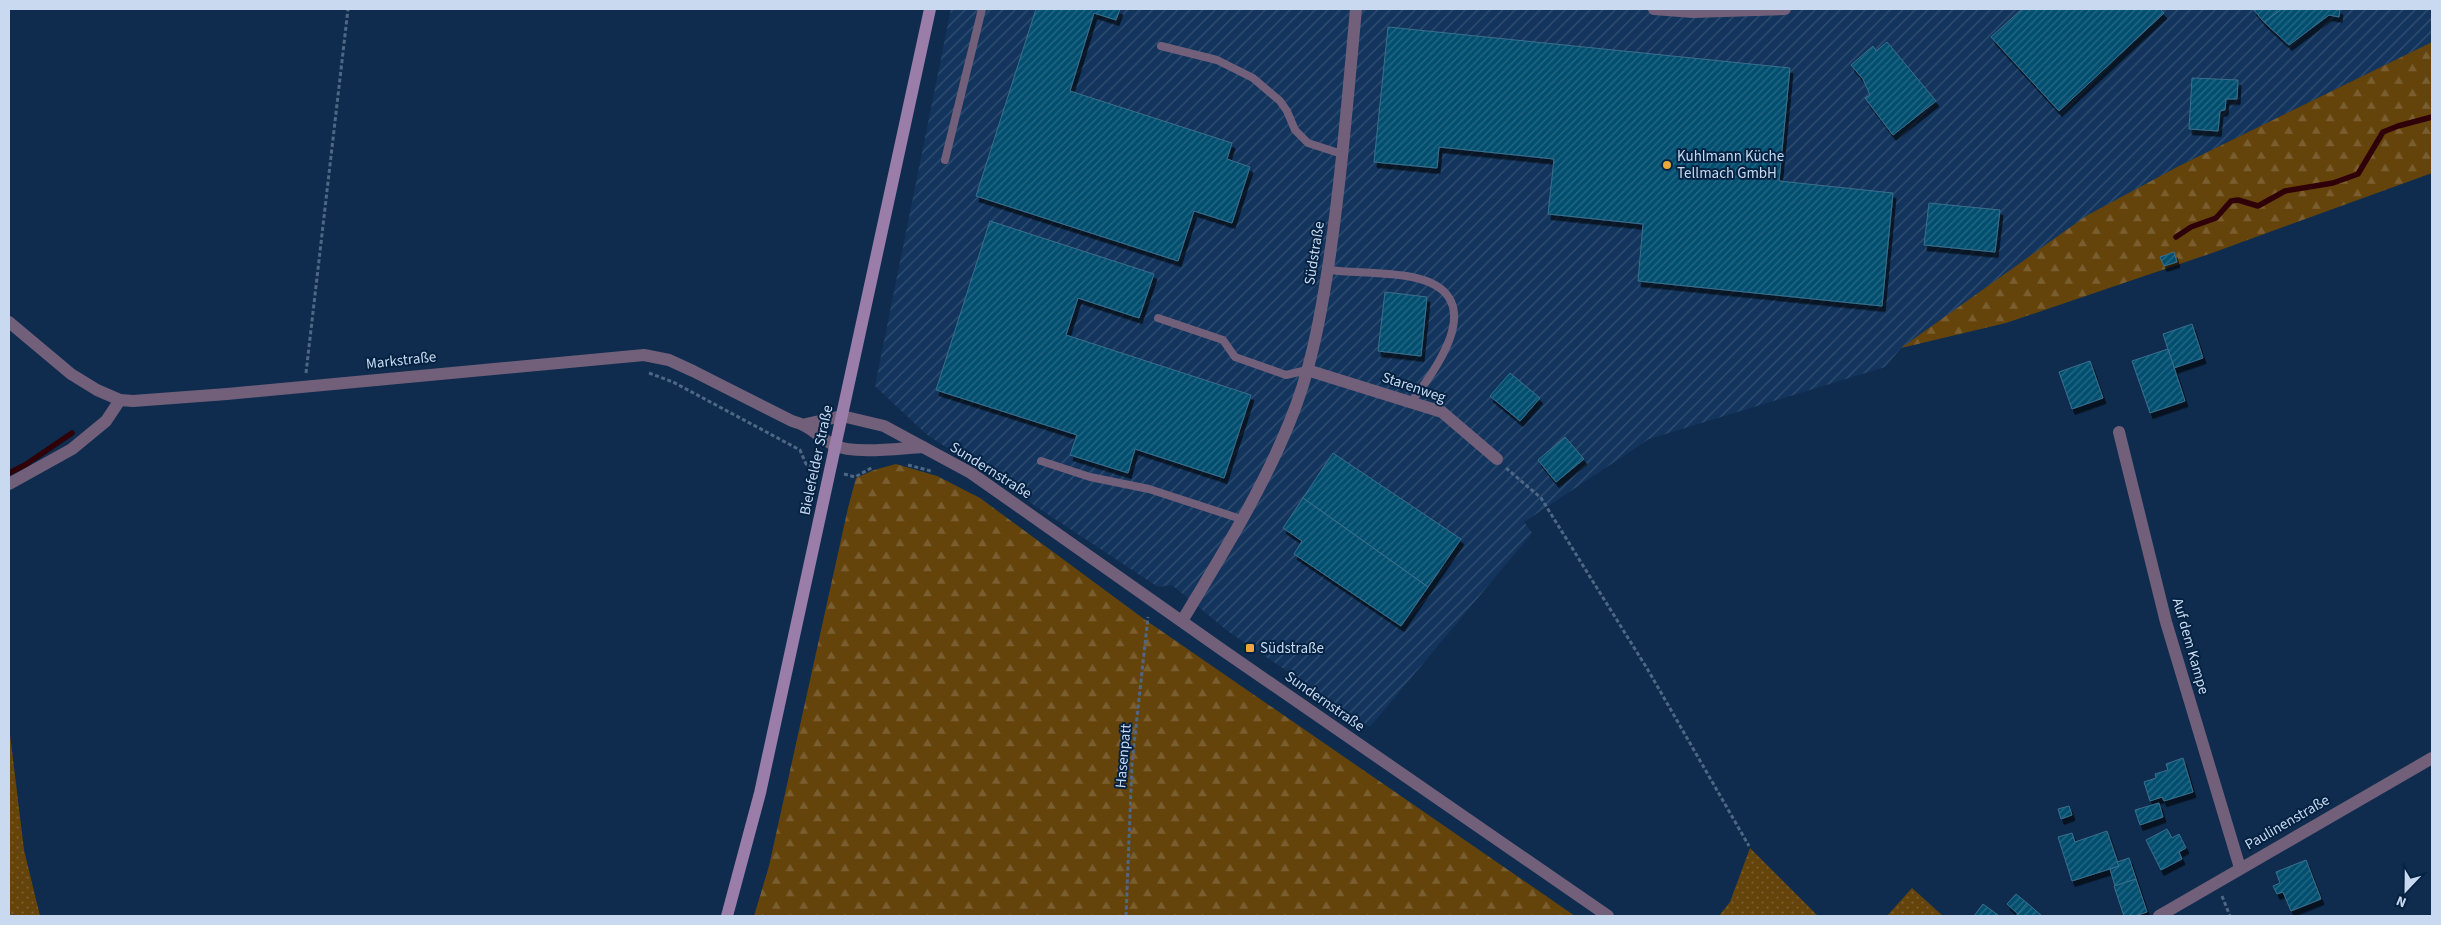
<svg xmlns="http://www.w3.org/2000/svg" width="2441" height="925" font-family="'Source Sans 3',sans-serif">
<defs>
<pattern id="industrial-furrows" width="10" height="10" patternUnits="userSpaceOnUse" patternTransform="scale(1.25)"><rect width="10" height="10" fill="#13345c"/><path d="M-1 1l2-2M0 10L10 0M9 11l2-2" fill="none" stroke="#345174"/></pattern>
<pattern id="grass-dots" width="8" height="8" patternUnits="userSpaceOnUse" patternTransform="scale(1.25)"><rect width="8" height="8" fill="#65440c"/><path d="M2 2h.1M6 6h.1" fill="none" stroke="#7a5e30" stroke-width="1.8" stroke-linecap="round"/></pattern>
<pattern id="forest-firs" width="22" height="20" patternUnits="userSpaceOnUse" patternTransform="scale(1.25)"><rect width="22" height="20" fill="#65440c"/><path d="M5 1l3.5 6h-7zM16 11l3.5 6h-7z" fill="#7a5e30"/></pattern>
<pattern id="building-hatch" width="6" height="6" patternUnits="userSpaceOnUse" patternTransform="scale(1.25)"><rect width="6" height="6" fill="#045070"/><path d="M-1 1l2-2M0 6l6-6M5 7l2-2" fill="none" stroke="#276985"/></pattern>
<filter id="shadow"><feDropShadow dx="3" dy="5.5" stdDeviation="0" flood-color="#0009"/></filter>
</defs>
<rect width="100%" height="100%" fill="#0f2c4e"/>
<!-- industrial -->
<path fill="url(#industrial-furrows)" d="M951,9H2432V42L2179,166L2148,185L1901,348L1885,367L1649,439L1524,522L1532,533L1370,727L1229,632L1172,585L1158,587L926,434L875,386Z"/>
<!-- grass -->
<g fill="url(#grass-dots)">
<path d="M9,726L24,850L40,916H10L9,911Z"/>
<path d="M1750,848L1818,916H1719L1730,902Z"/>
<path d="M1912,888L1943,916H1887Z"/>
</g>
<!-- forest -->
<g fill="url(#forest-firs)">
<path d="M2432,42V173L2212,253L2006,323L1901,348L2086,216L2179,166Z"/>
<path d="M896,464L937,476L980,498L1144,619L1575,916H754L769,866L848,508L856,478L874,470Z"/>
</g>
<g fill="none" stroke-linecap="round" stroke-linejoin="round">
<!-- stream -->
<g stroke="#2f0007" stroke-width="5.5">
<path d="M2176,237L2191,227L2216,218L2231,201L2238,200L2258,206L2285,191L2333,183L2358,174L2383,132L2398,126L2432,117"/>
<path d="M9,473L25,465L72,433"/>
</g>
</g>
<!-- building -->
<g fill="url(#building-hatch)" stroke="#3b6f8c" filter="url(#shadow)">
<path d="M1036,9H1120L1116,20L1094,13L1070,91L1232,143L1227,159L1250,167L1232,223L1194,211L1178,261L976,196Z"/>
<path d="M2022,9H2160L2164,13L2059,111L1991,37Z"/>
<path d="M2253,9H2282L2264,22Z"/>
<path d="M2282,9H2340L2339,17L2329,15L2289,45L2264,22Z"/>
<path d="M1388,27L1790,68L1779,181L1893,193L1882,306L1638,281L1643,224L1548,214L1554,159L1439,147L1437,168L1374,162Z"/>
<path d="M1887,42L1936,101L1893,135L1865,98L1870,95L1863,79L1851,65L1873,46L1876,51Z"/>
<path d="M2192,78L2238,80L2237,99H2226L2225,110L2220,111L2218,131L2189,129Z"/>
<path d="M1929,203L2000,210L1995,252L1924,245Z"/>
<path d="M990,221L1154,274L1139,318L1078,298L1066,335L1251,395L1224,478L1135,449L1128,473L1070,455L1077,435L936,390Z"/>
<path d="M2174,252L2177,262L2164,266L2160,257Z"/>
<path d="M1385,292L1427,297L1421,356L1378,351Z"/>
<path d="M2192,324L2203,358L2174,368L2163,334Z"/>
<path d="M2168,349L2185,401L2150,413L2132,361Z"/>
<path d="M2090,361L2103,398L2072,409L2059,372Z"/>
<path d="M1510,373L1540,398L1520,421L1490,396Z"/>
<path d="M1565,437L1584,459L1556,482L1538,460Z"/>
<path d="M1333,453L1461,539L1428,587L1303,498Z"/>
<path d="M1303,498L1428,587L1401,626L1294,554L1302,541L1283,528Z"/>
<path d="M2183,758L2193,792L2164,801L2162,797L2150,801L2144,782L2156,778L2155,774L2168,770L2166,764Z"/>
<path d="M2159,803L2163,817L2140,825L2135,810Z"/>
<path d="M2069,806L2072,815L2061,819L2058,809Z"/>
<path d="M2167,829L2172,838L2179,834L2186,848L2179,852L2182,859L2161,870L2146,840Z"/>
<path d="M2107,831L2119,866L2072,881L2058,837L2072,833L2075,842Z"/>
<path d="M2129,858L2136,879L2115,886L2110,869L2119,866L2117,862Z"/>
<path d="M2306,860L2321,899L2291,911L2283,892L2277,894L2273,886L2280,883L2276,872Z"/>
<path d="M2136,879L2147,912L2135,916H2124L2114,886Z"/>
<path d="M2016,894L2027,903L2018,914L2007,904Z"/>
<path d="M2027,903L2042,916H2016Z"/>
<path d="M1983,904L1998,915L1997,916H1974Z"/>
</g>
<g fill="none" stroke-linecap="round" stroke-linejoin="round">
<!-- path -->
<g stroke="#4e6785" stroke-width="3" stroke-dasharray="4 2.5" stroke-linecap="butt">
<path d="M306,373L348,9"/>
<path d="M649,373L673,382L800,450L806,464L817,467"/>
<path d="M908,465L931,471"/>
<path d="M1506,468L1541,498L1648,670L1749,846"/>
<path d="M844,474L855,477L873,467"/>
<path d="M2222,896L2230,916"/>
<path d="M1126,916L1132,763L1148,617"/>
</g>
<!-- lane -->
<g stroke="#72607b" stroke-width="8">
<path d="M1161,46L1217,60L1253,78L1280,101L1287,111L1295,130L1308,143L1342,154"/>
<path d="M945,160L982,9"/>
<path d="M1328,270C1355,273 1385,272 1412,277C1491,293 1440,365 1411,402"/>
<path d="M1158,318L1223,340L1235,357L1286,375L1307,370"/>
<path d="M1041,461L1090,477L1149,489L1241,519"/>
</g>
<!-- street -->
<g stroke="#72607b" stroke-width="12">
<path d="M1654,9L1693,12L1785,9"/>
<path d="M9,322L71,374L97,390L120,400L133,401L227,394L644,355L669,360L693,371L792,421C812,426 817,437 834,445C854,455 901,448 923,447"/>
<path d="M1307,370L1442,412L1497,459"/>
<path d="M806,424L842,416L884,426L971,473L1221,649L1608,916"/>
<path d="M2119,432L2166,622L2240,868"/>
<path d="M9,484L72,449L106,421L120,400"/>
<path d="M1182,621C1221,556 1262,491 1290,421C1310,373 1320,320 1328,268C1341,182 1348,95 1356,9"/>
<path d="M2159,916L2432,758"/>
</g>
<!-- secondary -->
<path stroke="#9a7da8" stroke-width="12" d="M727,916L760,793L930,9"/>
</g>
<!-- markers -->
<g fill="#eda83b" stroke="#052243" stroke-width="2">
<circle cx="1667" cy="165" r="5"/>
<rect x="1245" y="643" width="10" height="10" rx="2.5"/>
</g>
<g text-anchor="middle" stroke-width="4" stroke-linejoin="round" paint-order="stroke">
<!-- poi labels -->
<g font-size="15" fill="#c9daf0" stroke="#052243" text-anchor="start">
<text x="1677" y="161">Kuhlmann Küche<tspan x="1677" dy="17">Tellmach GmbH</tspan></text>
<text x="1260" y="653">Südstraße</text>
</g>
<!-- street labels -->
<g font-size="15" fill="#c9daf0" stroke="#052243">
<text transform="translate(1314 253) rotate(-81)" y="5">Südstraße</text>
<text transform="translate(401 360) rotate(-6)" y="5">Markstraße</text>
<text transform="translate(1414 387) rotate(19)" y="5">Starenweg</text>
<text transform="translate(816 460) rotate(-78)" y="5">Bielefelder Straße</text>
<text transform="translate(991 470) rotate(32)" y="5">Sundernstraße</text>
<text transform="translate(2191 646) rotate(74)" y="5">Auf dem Kampe</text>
<text transform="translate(1325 701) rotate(35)" y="5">Sundernstraße</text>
<text transform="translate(1123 756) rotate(-85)" y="5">Hasenpatt</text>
<text transform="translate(2287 822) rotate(-30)" y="5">Paulinenstraße</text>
</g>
</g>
<!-- border -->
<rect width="2441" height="925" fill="none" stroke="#c9daf0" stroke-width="20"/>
<!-- north arrow -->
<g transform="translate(2406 890) rotate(202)" stroke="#052243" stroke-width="4" paint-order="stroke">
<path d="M0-4L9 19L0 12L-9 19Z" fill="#c9daf0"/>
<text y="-8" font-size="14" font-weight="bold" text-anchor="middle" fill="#c9daf0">N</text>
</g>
</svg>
